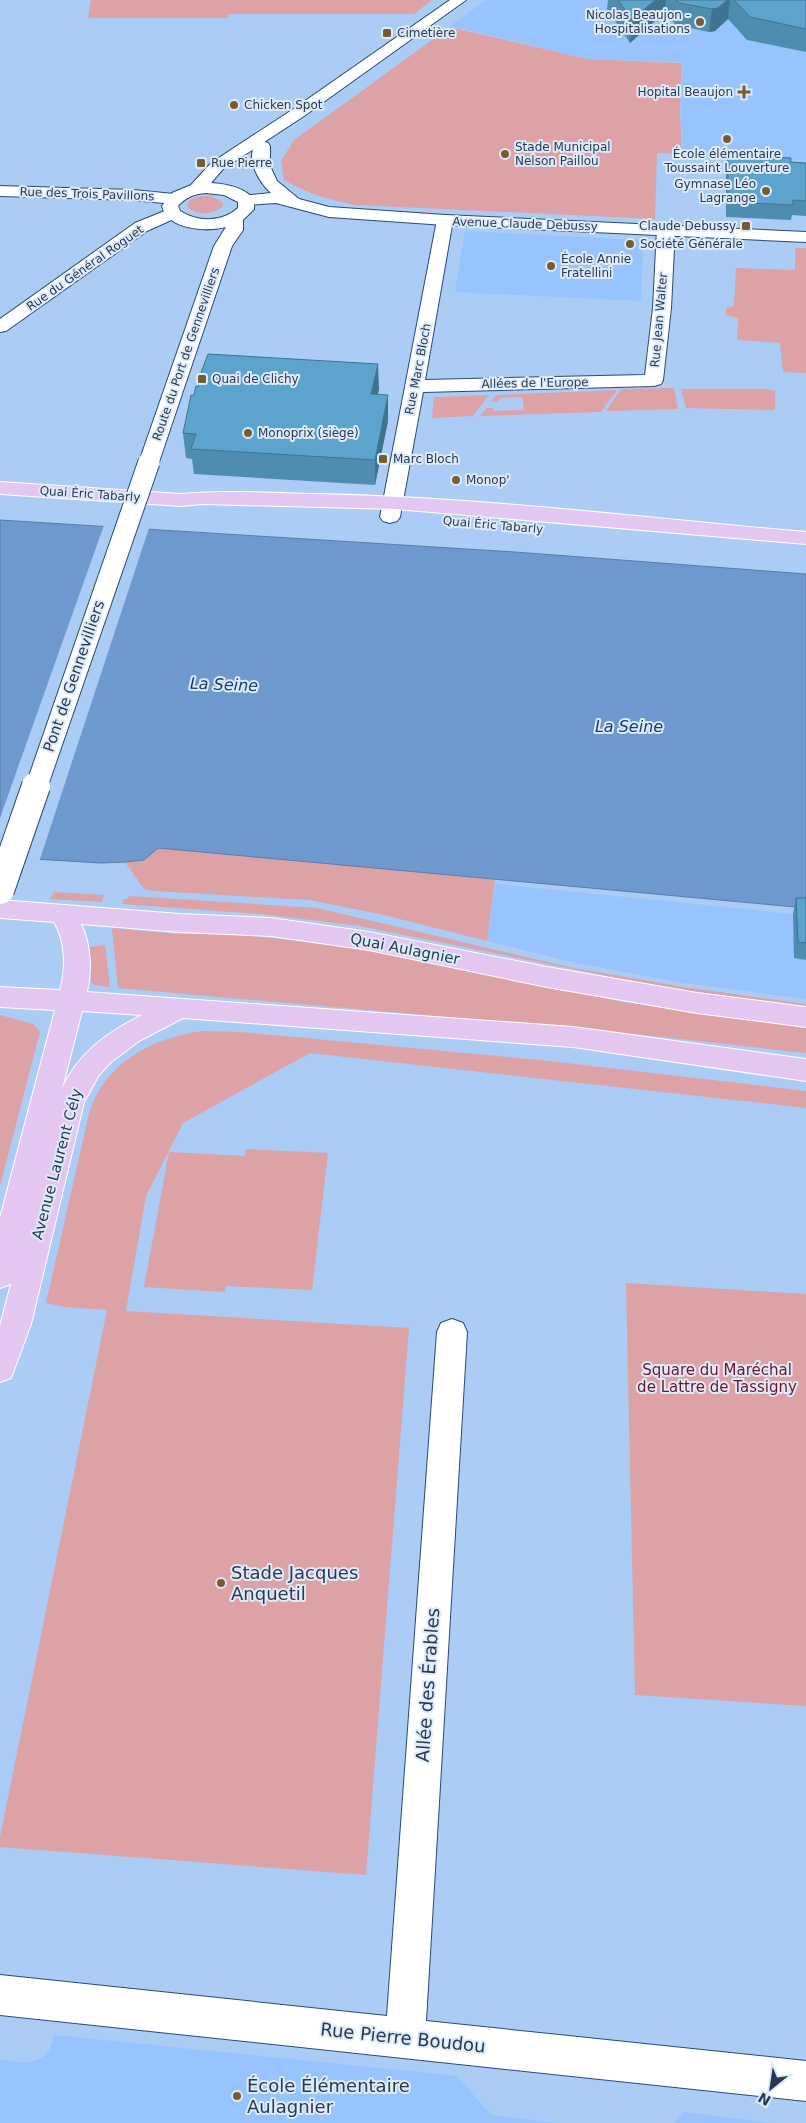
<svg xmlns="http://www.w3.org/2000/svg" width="806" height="2123" font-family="'DejaVu Sans',sans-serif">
<rect width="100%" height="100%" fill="#abccf5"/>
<!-- built -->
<g fill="#97c4fe">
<path d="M486,0H806V161L683,154L681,123L683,62L588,59L450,26Z"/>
<path d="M465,231L643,240L641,301L455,292Z"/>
<path d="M495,884L793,914L806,960V999L678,982L567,961L487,941Z"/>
<path d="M54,2035L457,2076L491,2115L558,2123H0V2059L25,2063L38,2060L44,2056L50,2049Z"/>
<path d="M684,2112L770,2123H674Z"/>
</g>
<!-- green -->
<g fill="#dda2a5">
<path d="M91,0H432L414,14H229L228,18H88Z"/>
<path d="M450,27L587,59L682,63L680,112L682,154L657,153L655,219L356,205C329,200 308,194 284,180L281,161L294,140Z"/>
<path d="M212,196L223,203V206C214,215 196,216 187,206C189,196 202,196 212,196Z"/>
<path d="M795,248H806V373L783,372L780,343L737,340L738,318L726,315V308L734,306L736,268L795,270Z"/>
<path d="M674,388L678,409L606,411L621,389Z"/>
<path d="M681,389H768L775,391V410L686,408Z"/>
<path d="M617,390L601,412L480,416L487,408H494L493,411L524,410L522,397L500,398L497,402L491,401L496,395Z"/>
<path d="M489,395L473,416L432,418L434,397Z"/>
<path d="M158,848L495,879L487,941L384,915L309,900L155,891L144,889L125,862L144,860Z"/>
<path d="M54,892L104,895L102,902L50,899Z"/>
<path d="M129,896L317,908L569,967L683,987L806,1004V1007L684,990L617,978L360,926L261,914L122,904L124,899H128Z"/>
<path d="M112,928L177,934H231L321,943L370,950L624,1002L806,1028V1053L616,1032L118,988Z"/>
<path d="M105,945L110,987L94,985L91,981L89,947Z"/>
<path d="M0,1015L33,1024L40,1032L0,1186Z"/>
<path d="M202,1031L240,1032L540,1060L806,1091V1108L310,1053L183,1123L146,1196L126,1311L409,1328L366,1875L0,1847V1837L107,1310L66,1307L46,1303L89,1114C104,1063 152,1038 202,1031Z"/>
<path d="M246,1149L328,1153L312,1290L226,1286L225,1292L144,1287L169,1152L245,1156Z"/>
<path d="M626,1283L806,1294V1706L635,1695Z"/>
</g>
<!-- water -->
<path fill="#6e99cf" stroke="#597ca8" d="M0,520L515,552L806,574V908L158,848L144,860L125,862L101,863L0,857Z"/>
<!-- pier -->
<path fill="#abccf5" d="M104,525L149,528L39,862L0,860V818Z"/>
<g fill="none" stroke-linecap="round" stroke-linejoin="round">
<defs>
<g id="minor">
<path d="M0,186L133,190L174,194L180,195L182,199L180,203L174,204L133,200L0,196Z"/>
<path d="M445,215L451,216L453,220L425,380L645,375L653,308L657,229L660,225H672L675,229L671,308L663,380L661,384L654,386L423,392L400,517L397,521L390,523L383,521L380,517L437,220L439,216Z"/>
<path d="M452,1319L463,1323L467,1332L426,2021L806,2061V2101L0,2015V1975L387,2016L437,1332L441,1323Z"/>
</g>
<g id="tertiary">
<path d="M262,141L268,143L270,146V166L277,181L299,199L329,207L445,215L806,232V242L445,225L329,217L276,203L246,205L240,204L238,200L240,196L271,193C259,182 245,159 256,143Z"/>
<path d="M172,208L178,209L180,213L178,217L147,231L6,331L0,332V319L135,223Z"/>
</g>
<path id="secondary" d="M450,0H466L304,116L223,169L211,183C226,184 245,187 254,200V209L243,220V230L232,246L159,462L156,466L149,468L142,466L139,462L214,246L226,227C206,232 168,230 162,206L172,193L191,185L211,163L292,110ZM206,193L224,195L238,202V208C221,223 198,222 180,211L178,206C186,197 194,194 206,193Z"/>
<g id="primary">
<path d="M0,482L181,494C226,490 272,493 317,494C480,497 643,518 806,532V544L395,509L203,504L181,506L0,494Z"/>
<path d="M0,900L180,914L271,918L369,932L547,967L697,993L806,1007V1027L697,1013L547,987L369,950L271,936L180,932L81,924C91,945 92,970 87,992L573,1027L806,1059V1081L573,1047L183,1018L139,1041L111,1062L99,1075L84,1102L31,1324L11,1378L0,1382V1326L11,1284L0,1288V1218L55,1010L0,1007V987L60,990C66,969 66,942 54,922L0,918ZM82,1011L142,1015C108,1032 78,1053 62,1089Z"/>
</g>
</defs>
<!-- minor casing -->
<use href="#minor" stroke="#274b76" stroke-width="2"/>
<!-- tertiary casing -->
<use href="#tertiary" stroke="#274b76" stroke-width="2"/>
<!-- secondary casing -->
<use href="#secondary" stroke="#274b76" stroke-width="2"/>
<!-- primary casing -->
<use href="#primary" stroke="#fff" stroke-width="2"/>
<!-- minor -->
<use href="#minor" fill="#fff" fill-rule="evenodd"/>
<!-- tertiary -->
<use href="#tertiary" fill="#fff" fill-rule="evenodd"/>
<!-- secondary -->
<use href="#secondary" fill="#fff" fill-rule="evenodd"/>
<!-- primary -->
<use href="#primary" fill="#e4c7f1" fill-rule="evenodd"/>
<defs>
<path id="secondary-bridge-far1" d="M36,788L149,462"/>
<path id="secondary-bridge" d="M0,890L36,786"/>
</defs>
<!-- secondary-bridge-far1 casing -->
<use href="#secondary-bridge-far1" stroke="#274b76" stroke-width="23" stroke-linecap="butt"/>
<!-- secondary-bridge casing -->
<use href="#secondary-bridge" stroke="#274b76" stroke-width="30" stroke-linecap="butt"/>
<!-- secondary-bridge-far1 -->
<use href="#secondary-bridge-far1" stroke="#fff" stroke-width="21"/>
<!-- secondary-bridge -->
<use href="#secondary-bridge" stroke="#fff" stroke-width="28"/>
</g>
<!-- wall -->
<g fill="#4f8db0">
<path d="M608,0H806V52L747,40L728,19L715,31L709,32L676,25L665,12L630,43L607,9Z"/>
<path d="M728,155L791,162L806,163V216L792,215L791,220L726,217V170Z"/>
<path d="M198,387L379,389L377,395L388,421L375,485L194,474L192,459L186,458L183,433L194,395Z"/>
<path d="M796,898H806V960L794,958L793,914Z"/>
</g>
<!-- shaded-wall -->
<g fill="#407390">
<path d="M655,0H666L665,12L630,43L632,20Z"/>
<path d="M727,0H730L728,19L715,31L709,32L712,9Z"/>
<path d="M378,364L379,389L372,420L371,394Z"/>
<path d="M388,395V421L375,485V460Z"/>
</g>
<!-- building -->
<g fill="#5ca4cd" stroke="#407390">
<path d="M618,0H655L632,20Z"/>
<path d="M676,0H727L718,8L712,9L679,3Z"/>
<path d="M734,0H806V29L750,17Z"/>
<path d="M728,155L791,158V162L806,163V201L793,200V205L728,202Z"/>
<path d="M208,354L378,364L371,394L388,395L375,460L191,449L196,434L183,433L191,395H194L196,386L198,387L202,370Z"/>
<path d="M796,898H806V943L798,942Z"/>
</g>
<!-- markers -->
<g fill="#795b2f" stroke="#deebfb" stroke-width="2">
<circle cx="700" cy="22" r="5"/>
<rect x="382" y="28" width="10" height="10" rx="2.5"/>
<path d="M741.5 84.5h5v5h5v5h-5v5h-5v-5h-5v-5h5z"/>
<circle cx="234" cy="105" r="5"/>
<circle cx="727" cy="139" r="5"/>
<circle cx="505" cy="154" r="5"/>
<rect x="196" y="158" width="10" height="10" rx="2.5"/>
<circle cx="766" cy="191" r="5"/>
<rect x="741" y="221" width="10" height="10" rx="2.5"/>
<circle cx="630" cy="244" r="5"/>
<circle cx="551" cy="266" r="5"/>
<rect x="197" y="374" width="10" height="10" rx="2.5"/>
<circle cx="248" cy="433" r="5"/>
<rect x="378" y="454" width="10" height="10" rx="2.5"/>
<circle cx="456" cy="480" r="5"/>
<circle cx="221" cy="1583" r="5"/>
<circle cx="237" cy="2096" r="5"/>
</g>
<g text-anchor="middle" stroke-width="4" stroke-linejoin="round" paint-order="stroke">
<!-- far-poi labels -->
<g font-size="12" fill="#29394e" stroke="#deebfb" text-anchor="start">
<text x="690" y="19" text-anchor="end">Nicolas Beaujon -<tspan x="690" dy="14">Hospitalisations</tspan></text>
<text x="397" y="37">Cimetière</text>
<text x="733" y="96" text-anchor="end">Hopital Beaujon</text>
<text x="244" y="109">Chicken Spot</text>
<text x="515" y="151">Stade Municipal<tspan x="515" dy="14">Nelson Paillou</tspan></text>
<text x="727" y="158" text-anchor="middle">École élémentaire<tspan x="727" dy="14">Toussaint Louverture</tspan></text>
<text x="211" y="167">Rue Pierre</text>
<text x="756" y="188" text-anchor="end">Gymnase Léo<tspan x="756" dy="14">Lagrange</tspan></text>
<text x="736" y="230" text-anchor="end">Claude Debussy</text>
<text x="640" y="248">Société Générale</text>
<text x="561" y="263">École Annie<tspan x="561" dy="14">Fratellini</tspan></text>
<text x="212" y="383">Quai de Clichy</text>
<text x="258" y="437">Monoprix (siège)</text>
<text x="393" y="463">Marc Bloch</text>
<text x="466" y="484">Monop'</text>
</g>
<!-- far-street labels -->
<g font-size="12" fill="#29394e" stroke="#deebfb">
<text transform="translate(87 194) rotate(2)" y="4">Rue des Trois Pavillons</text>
<text transform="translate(525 224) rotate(2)" y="4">Avenue Claude Debussy</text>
<text transform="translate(85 268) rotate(-35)" y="4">Rue du Général Roguet</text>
<text transform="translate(659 320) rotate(-85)" y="4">Rue Jean Walter</text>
<text transform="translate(186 354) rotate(-71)" y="4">Route du Port de Gennevilliers</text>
<text transform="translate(418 369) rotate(-79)" y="4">Rue Marc Bloch</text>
<text transform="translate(535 383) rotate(-1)" y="4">Allées de l'Europe</text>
<text transform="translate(90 494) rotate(4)" y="4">Quai Éric Tabarly</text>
<text transform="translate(493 525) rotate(5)" y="4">Quai Éric Tabarly</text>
</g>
<!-- street labels -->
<g font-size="15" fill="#29394e" stroke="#deebfb">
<text transform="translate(74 676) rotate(-71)" y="5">Pont de Gennevilliers</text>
<text transform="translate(405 949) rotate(11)" y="5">Quai Aulagnier</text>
<text transform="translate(57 1164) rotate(-75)" y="5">Avenue Laurent Cély</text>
</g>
<!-- park labels -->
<g font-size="15" fill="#6e1327" stroke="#deebfb">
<text x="717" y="1375">Square du Maréchal<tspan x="717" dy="17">de Lattre de Tassigny</tspan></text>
</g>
<!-- water labels -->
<g font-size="16" font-style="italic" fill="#113d6f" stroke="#deebfb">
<text transform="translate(224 684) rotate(2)" y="6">La Seine</text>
<text x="629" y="732">La Seine</text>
</g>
<!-- near-poi labels -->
<g font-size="18" fill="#29394e" stroke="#deebfb" text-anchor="start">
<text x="231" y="1579">Stade Jacques<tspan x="231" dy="21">Anquetil</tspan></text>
<text x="247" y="2092">École Élémentaire<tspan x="247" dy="21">Aulagnier</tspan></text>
</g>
<!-- near-street labels -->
<g font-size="18" fill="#29394e" stroke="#deebfb">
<text transform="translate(428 1685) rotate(-86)" y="6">Allée des Érables</text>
<text transform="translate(403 2038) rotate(6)" y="6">Rue Pierre Boudou</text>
</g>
</g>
<!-- north arrow -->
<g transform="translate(771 2088) rotate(210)" stroke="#deebfb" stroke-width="4" paint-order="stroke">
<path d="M0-4L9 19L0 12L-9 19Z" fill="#29394e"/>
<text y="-8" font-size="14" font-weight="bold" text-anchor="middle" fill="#29394e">N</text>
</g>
</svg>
